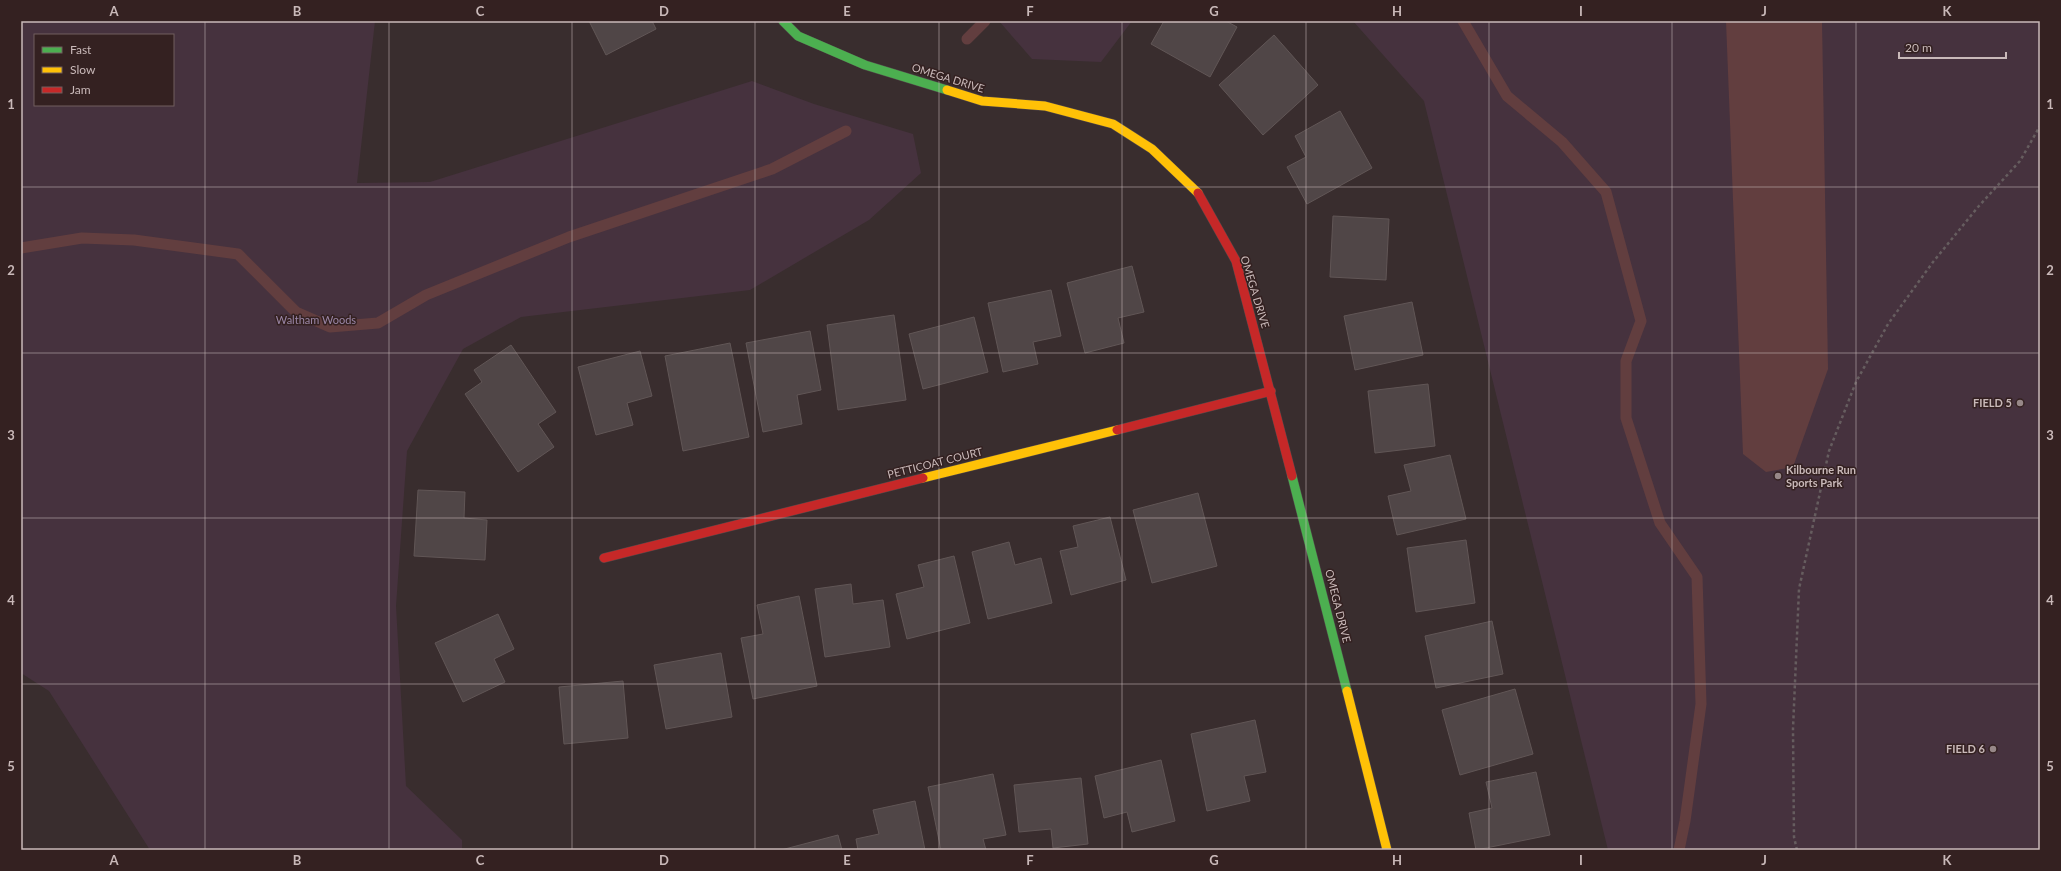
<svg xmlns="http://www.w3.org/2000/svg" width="2061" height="871" font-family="Lato,sans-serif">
<rect width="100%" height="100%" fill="#392d2e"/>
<!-- green -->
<g fill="#46323e" fill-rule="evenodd">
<path d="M21,21H375L357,183L430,182L752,81L814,104L913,134L921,173L869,220L750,290L521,317L463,349L407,451L396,606L406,786L462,840V850H150L49,691L21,673ZM35,35H173V105H35Z"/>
<path d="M999,21H1132L1101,62L1032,59Z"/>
<path d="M1353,21H2040V850H1608L1424,101Z"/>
</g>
<!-- water -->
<path fill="#623e3f" d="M1726,21H1822L1828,369L1793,467L1766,472L1743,454Z"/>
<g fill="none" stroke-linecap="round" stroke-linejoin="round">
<!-- stream -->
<g stroke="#623e3f" stroke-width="11">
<path d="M1463,21L1507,96L1562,142L1606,192L1641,321L1626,361V418L1660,523L1697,577L1701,704L1685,821L1679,850"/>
<path d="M967,39L985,21"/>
<path d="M21,248L82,238L134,240L238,254L296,312L330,327L378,323L426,295L569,237L772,169L846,131"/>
</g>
</g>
<!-- building -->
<g fill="#504647" stroke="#615656">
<path d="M589,21H652L656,29L606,55Z"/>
<path d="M1164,21H1226L1237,27L1210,77L1151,44Z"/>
<path d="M1274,35L1318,85L1263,135L1219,85Z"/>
<path d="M1340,111L1372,168L1307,204L1287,167L1306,157L1295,136Z"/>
<path d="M1333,216L1389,219L1386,280L1330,277Z"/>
<path d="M1132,266L1144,312L1118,318L1124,343L1085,353L1067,283Z"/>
<path d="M1051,290L1061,336L1033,342L1038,364L1003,372L988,303Z"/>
<path d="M1412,302L1423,355L1355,370L1344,316Z"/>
<path d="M894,315L906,400L838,410L827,325Z"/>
<path d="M974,317L988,372L923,389L909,334Z"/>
<path d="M810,331L821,390L797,395L802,424L763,432L746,343Z"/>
<path d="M730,343L749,437L683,451L665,356Z"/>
<path d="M511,345L556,412L538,424L554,447L518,472L465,394L482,382L474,370Z"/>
<path d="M640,351L652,396L627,403L633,425L596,435L578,367Z"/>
<path d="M1428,384L1435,446L1375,453L1368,391Z"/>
<path d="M1450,455L1466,519L1397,535L1388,496L1411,491L1404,465Z"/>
<path d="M418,490L465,492L464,518L487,520L485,560L414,556Z"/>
<path d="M1198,493L1217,566L1152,583L1133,510Z"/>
<path d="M1110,517L1126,580L1071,595L1060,551L1078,547L1073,526Z"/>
<path d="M1466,540L1475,603L1416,612L1407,548Z"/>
<path d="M1009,542L1015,565L1041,558L1052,603L988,619L972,552Z"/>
<path d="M954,556L970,623L907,639L896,594L924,587L918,565Z"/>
<path d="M851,584L853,604L883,600L890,647L825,657L815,589Z"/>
<path d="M799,596L817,686L753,699L741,638L763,634L757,605Z"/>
<path d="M498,614L514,649L494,659L505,682L463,702L435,643Z"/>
<path d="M1492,621L1503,674L1436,688L1425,636Z"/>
<path d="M721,653L732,717L666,729L654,665Z"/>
<path d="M623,681L628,738L564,744L559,687Z"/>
<path d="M1515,689L1533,754L1460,775L1442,710Z"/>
<path d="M1255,720L1266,772L1244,776L1250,801L1207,811L1191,734Z"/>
<path d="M1161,760L1175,821L1132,832L1127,812L1104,818L1095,776Z"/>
<path d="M1536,772L1550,835L1476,850L1469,813L1492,808L1486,782Z"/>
<path d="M993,774L1006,835L983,839L986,850H941L928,787Z"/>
<path d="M1081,778L1088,844L1053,848L1051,829L1019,832L1014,785Z"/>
<path d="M915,801L925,850H858L856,839L879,834L873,810Z"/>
<path d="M838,835L842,850H781Z"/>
</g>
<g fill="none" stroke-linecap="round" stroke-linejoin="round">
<defs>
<g id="fast">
<path d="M783,21L798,36L865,65L947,90"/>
<path d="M1292,476L1347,691"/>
</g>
<g id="slow">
<path d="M947,90L982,101L1045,106L1113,124L1152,149L1198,193"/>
<path d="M923,478L1117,430"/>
<path d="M1347,691L1387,850"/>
</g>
<g id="jam">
<path d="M1198,193L1236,261L1292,476"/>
<path d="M1117,430L1271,391"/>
<path d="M604,558L923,478"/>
</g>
</defs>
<!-- fast casing -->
<use href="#fast" stroke="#52494a" stroke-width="10"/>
<!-- slow casing -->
<use href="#slow" stroke="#52494a" stroke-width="10"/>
<!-- jam casing -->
<use href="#jam" stroke="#52494a" stroke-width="10"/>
<!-- path -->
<path stroke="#665d5f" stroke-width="2.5" stroke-dasharray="3 3" stroke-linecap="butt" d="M1797,850L1794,837L1793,729L1799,589L1829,451L1856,382L1888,324L1933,262L1978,207L2020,161L2040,126"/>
<!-- fast -->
<use href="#fast" stroke="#4caf50" stroke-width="9"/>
<!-- slow -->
<use href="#slow" stroke="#ffc107" stroke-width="9"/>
<!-- jam -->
<use href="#jam" stroke="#c62828" stroke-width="9"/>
</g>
<!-- grid -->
<path fill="none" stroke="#c9b9b9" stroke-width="1" stroke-opacity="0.55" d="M205,21V850M389,21V850M572,21V850M755,21V850M939,21V850M1122,21V850M1306,21V850M1489,21V850M1672,21V850M1856,21V850M21,187H2040M21,353H2040M21,518H2040M21,684H2040"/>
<!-- markers -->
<g fill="#978888" stroke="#342121" stroke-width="1.5">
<circle cx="2020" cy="403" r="4"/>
<circle cx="1778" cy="476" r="4"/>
<circle cx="1993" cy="749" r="4"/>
</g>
<g text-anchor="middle" stroke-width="3" stroke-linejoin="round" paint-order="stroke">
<!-- street labels -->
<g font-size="11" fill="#c9b9b9" stroke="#342121">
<text transform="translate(948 78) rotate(17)" y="4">OMEGA DRIVE</text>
<text transform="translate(1255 292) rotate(73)" y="4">OMEGA DRIVE</text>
<text transform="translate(935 463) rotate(-14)" y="4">PETTICOAT COURT</text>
<text transform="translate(1338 606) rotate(76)" y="4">OMEGA DRIVE</text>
</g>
<!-- park labels -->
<g font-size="11" fill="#9b87a7" stroke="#342121">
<text x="316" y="324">Waltham Woods</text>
</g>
<!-- poi labels -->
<g font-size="11" font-weight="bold" fill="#c9b9b9" stroke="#342121" text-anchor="end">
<text x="2012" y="407">FIELD 5</text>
<text x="1786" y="474" text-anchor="start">Kilbourne Run<tspan x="1786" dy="13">Sports Park</tspan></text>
<text x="1985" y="753">FIELD 6</text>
</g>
</g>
<!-- border -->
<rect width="2061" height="871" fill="none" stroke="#342121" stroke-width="44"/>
<!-- legend -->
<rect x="34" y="34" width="140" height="72" fill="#342121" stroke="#705e5e"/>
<rect x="42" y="47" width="20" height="6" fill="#4caf50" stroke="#705e5e"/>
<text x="70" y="54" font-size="12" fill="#c9b9b9">Fast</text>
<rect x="42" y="67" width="20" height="6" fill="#ffc107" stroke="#705e5e"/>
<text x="70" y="74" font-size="12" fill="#c9b9b9">Slow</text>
<rect x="42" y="87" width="20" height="6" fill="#c62828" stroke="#705e5e"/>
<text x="70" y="94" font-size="12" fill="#c9b9b9">Jam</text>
<!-- scale -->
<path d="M1899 52v6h107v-6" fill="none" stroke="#c9b9b9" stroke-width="2"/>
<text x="1905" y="52" font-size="12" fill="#c9b9b9" stroke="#342121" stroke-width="3" paint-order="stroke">20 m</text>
<rect x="22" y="22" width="2017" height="827" fill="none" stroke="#c9b9b9" stroke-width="1.5"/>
<g font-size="13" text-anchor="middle" font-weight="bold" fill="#c9b9b9">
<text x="114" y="16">A</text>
<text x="297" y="16">B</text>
<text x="480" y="16">C</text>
<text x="664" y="16">D</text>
<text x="847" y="16">E</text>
<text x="1030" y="16">F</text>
<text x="1214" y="16">G</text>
<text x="1397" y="16">H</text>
<text x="1581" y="16">I</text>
<text x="1764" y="16">J</text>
<text x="1947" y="16">K</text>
<text x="11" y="109">1</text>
<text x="2050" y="109">1</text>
<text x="11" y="275">2</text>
<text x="2050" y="275">2</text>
<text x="11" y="440">3</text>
<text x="2050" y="440">3</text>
<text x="11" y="605">4</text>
<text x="2050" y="605">4</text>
<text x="11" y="771">5</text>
<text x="2050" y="771">5</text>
<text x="114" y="865">A</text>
<text x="297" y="865">B</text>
<text x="480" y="865">C</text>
<text x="664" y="865">D</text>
<text x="847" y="865">E</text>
<text x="1030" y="865">F</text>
<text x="1214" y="865">G</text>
<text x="1397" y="865">H</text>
<text x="1581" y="865">I</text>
<text x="1764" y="865">J</text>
<text x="1947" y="865">K</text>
</g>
</svg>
